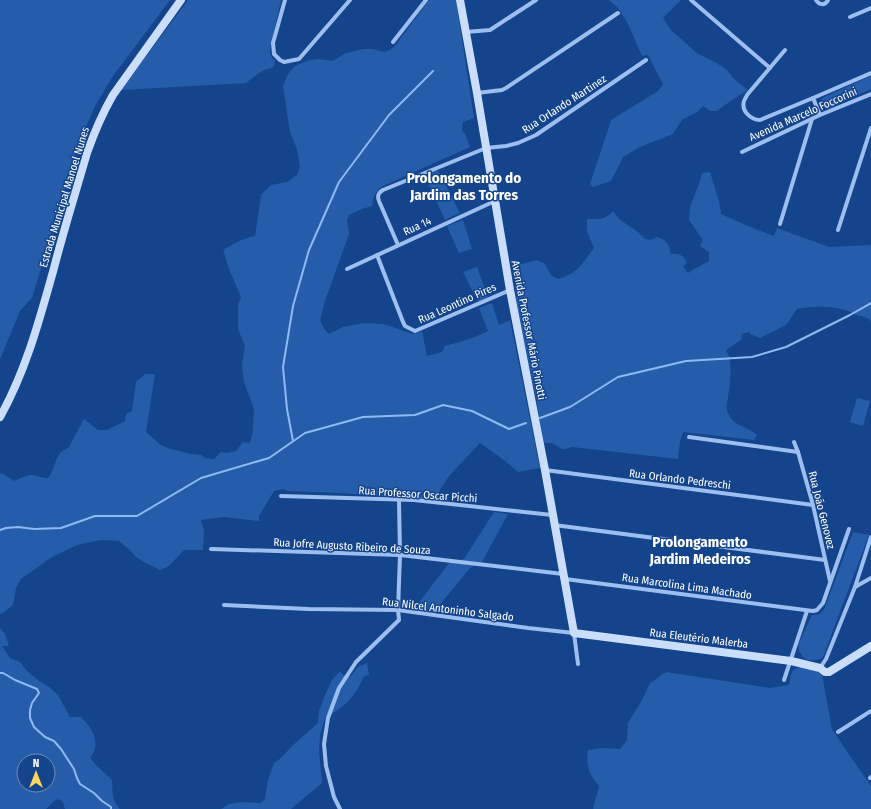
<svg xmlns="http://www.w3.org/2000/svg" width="871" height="809" font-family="'Fira Sans Condensed',sans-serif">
<rect width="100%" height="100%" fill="#13448c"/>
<!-- green -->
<g fill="#255dab" fill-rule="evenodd">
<path d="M0,0H170L113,76L95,106L78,146L32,298L20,311L0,359Z"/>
<path d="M188,0H281L270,49C270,54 271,58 275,61L274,67L262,71L246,83L121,90Z"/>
<path d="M429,0H456L474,118L463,122L462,130L465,134L470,147L381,187C375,193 373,197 372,206L362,209L349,215L347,220L348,226L349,234L325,301L320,320L325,330L329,334L343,327L364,323L384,324L413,334L422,331L427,356L442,352L445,346C459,342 475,338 488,331L479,308L492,303L499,325L510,320L540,468L518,472L504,460L480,443L450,475L441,488L436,500L340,493L288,491L283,489L274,491L259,516V521L224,517L201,520L204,530L203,550H184L169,566L160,570L144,562L135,556L130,550L119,541L101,540L77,545L52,557L21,579L16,588L13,605L3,613L0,614V474L2,473L14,481C20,479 27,474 34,475C39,476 42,478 48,478L52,472L57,458L61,452L69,447L84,419L98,430H107L125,421L126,414L132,411L136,382L145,374H155L146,432L161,445L168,448L190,454L201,455L205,458L214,459L221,452L227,453L236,451L243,442L250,443L253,430L254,409L244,382L242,365L245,346L238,329V305L241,297L229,269L223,250C234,244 242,238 255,236L261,195L271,185L287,182L297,175L300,167L297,149L290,132L283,86L288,74L295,66L309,60L319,59L333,61L346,53L363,49H372L384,52L390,50L395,46Z"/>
<path d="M609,0H681L663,18L671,30L698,54L715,62L727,70L734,79L748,90C737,97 727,103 717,111H710L703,106L697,112L682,120L673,134L640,147L623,157L611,181L593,187L590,184L611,120L658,91L663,84L648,55L642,56L627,22L618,8Z"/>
<path d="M871,76V89L827,109L821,106L820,103L822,98Z"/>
<path d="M438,170L460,213L445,220L424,175Z"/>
<path d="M710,172L719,201L721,214L748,226L774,236L777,228L829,247L871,245V321C866,316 863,317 857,315C853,314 849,311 845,310C830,306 813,306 797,309L786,325L760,338L750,334V332L742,334L741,340L729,348L726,351C727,353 728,354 729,356C732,367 730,386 728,397C727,404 725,409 729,415C734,426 749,427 757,435L754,440L683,432L680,441L678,459L572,447L566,449H562L552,443H544L536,398L518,311L511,261L522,264L537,260L544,263L551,275L558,279C579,273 582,263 594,248L587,231V219C599,219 605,220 613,211L619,219L638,232L645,239L650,240L657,237C667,240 669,244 671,254C680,253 683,255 687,263L683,266L688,273C695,268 702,265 709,261V252L700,246L703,240L689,220L690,207L700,181L702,173Z"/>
<path d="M463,220L472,249L459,253L447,226Z"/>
<path d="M477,267L488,297L478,302L463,272Z"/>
<path d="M857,398L870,401L863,426L850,422Z"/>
<path d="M494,512L508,514L482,562L470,568L433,613L413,610L450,562L464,559Z"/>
<path d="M853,532L869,535L823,657C818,661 811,661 805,659L799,651V643L812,615L820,614L824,610Z"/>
<path d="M0,628L5,634L9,646H2L10,658L20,662L27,671L39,681L49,687L58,695L70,717H81C89,725 98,736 95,749C94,752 92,755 90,758L97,766L112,780C113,792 111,799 120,809H65L63,802L59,799L54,801L46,809H0ZM24,761H48V785H24Z"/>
<path d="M367,663L369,675L364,676C355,697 345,707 325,718L320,735L319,751L322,783L291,809H221L229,804L243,802L261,803L265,799L268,780L274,763L281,758L292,746L302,737L318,723L319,711L325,695L332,680L340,671L343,675L351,676L358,667Z"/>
<path d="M802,667L811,668L822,674L825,691L832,729L848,753L871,786V809H593L599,786C588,773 586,766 588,750L604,748L620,749L627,740L628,723L641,702L650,683L666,672L770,688L789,685C791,675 790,668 802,667Z"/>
</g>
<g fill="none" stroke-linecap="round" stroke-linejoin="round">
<!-- stream -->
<g stroke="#8ebaf4" stroke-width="2">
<path d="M540,418L570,407L618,377L686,361L752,357L786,347L850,315L871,303"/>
<path d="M293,441L287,409L283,367L293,306L309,250L339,182L389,115L433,71"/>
<path d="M0,530L6,528L18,527L34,529L61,528L95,516H137L201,478L269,458L305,433L363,417L415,415L443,405L472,411L509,429L526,423"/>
<path d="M0,673H3L15,680L37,689L39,693L32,703L30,710V718L34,727L45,737L54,741L61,749L74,769L77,778L80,784L94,793L102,801L111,807V809"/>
</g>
<!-- street -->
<g stroke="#9cbff0" stroke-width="4">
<path d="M285,0L273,43L274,54L280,60L284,62L299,59L350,0"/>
<path d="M691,0L770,68"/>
<path d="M816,0C819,5 825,6 828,0"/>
<path d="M850,17L871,8"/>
<path d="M466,32L490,30L536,0"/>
<path d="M393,42L426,0"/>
<path d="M785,50L747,95C747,96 744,100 744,101C741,111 751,120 760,120L813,98L871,73"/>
<path d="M477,93L502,90L506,88L618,13"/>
<path d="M813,98L820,115"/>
<path d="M742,152L820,115L871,94"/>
<path d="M780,224L812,119"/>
<path d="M838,230L871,128"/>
<path d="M398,245L379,201C377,196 378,193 383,190L486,148L506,146L518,143L536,135L646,60"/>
<path d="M377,255L403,322L405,326L415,331L510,290"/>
<path d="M347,269L495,201"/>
<path d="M689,437L798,452"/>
<path d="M794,442L798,452L813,505L830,581"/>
<path d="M545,470L813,505"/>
<path d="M281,496L414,500L552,515"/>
<path d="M554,525L825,560"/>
<path d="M211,549L400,555L563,574"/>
<path d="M565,579L813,611L817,610L823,603L849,529"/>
<path d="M855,587L871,578"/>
<path d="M224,605L308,609L398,610L528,628L574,633L578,664"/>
<path d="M820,668L826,659L855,587L871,537"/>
<path d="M784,680L807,611"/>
<path d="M838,732L871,711"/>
<path d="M870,778L871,777"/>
<path d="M340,809L334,797L326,766L324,744L328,718L339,688L356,662L399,620L398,610L400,555L399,500"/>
</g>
<!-- secondary -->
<g stroke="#cadefb" stroke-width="8">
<path d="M460,0L477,93L510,290L545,470L574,633L791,661L820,668L825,672H829L871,646"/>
<path d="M0,417C26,371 40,318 54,268C64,229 76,191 87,153C94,133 102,114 113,95L181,0"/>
</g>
</g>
<g text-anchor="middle" stroke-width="3" stroke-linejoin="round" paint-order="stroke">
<!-- street labels -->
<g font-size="11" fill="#fff" stroke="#13448c">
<text transform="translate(564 104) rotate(-33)" y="4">Rua Orlando Martinez</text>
<text transform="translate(803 114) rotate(-24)" y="4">Avenida Marcelo Foccorini</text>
<text transform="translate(64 197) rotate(-73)" y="4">Estrada Municipal Manoel Nunes</text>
<text transform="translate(417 226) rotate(-25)" y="4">Rua 14</text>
<text transform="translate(457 303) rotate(-24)" y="4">Rua Leontino Pires</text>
<text transform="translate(529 330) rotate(79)" y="4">Avenida Professor Mário Pinotti</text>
<text transform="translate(680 479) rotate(7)" y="4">Rua Orlando Pedreschi</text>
<text transform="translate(418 494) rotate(4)" y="4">Rua Professor Oscar Picchi</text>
<text transform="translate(822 510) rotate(76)" y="4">Rua João Genovez</text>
<text transform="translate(352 546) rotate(3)" y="4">Rua Jofre Augusto Ribeiro de Souza</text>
<text transform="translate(687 586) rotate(8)" y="4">Rua Marcolina Lima Machado</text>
<text transform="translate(448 609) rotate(7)" y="4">Rua Nilcel Antoninho Salgado</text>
<text transform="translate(699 638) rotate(7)" y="4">Rua Eleutério Malerba</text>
</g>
<!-- district labels -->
<g font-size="15" font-weight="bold" fill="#fff" stroke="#13448c">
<text x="464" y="183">Prolongamento do<tspan x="464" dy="17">Jardim das Torres</tspan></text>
<text x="700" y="547">Prolongamento<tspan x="700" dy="17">Jardim Medeiros</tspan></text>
</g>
</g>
<!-- north arrow -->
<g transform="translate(36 773)"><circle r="19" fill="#13448c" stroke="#718fba"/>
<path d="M0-3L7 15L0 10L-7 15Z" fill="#ffd55b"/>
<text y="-6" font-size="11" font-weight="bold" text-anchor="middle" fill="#ffffff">N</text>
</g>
</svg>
